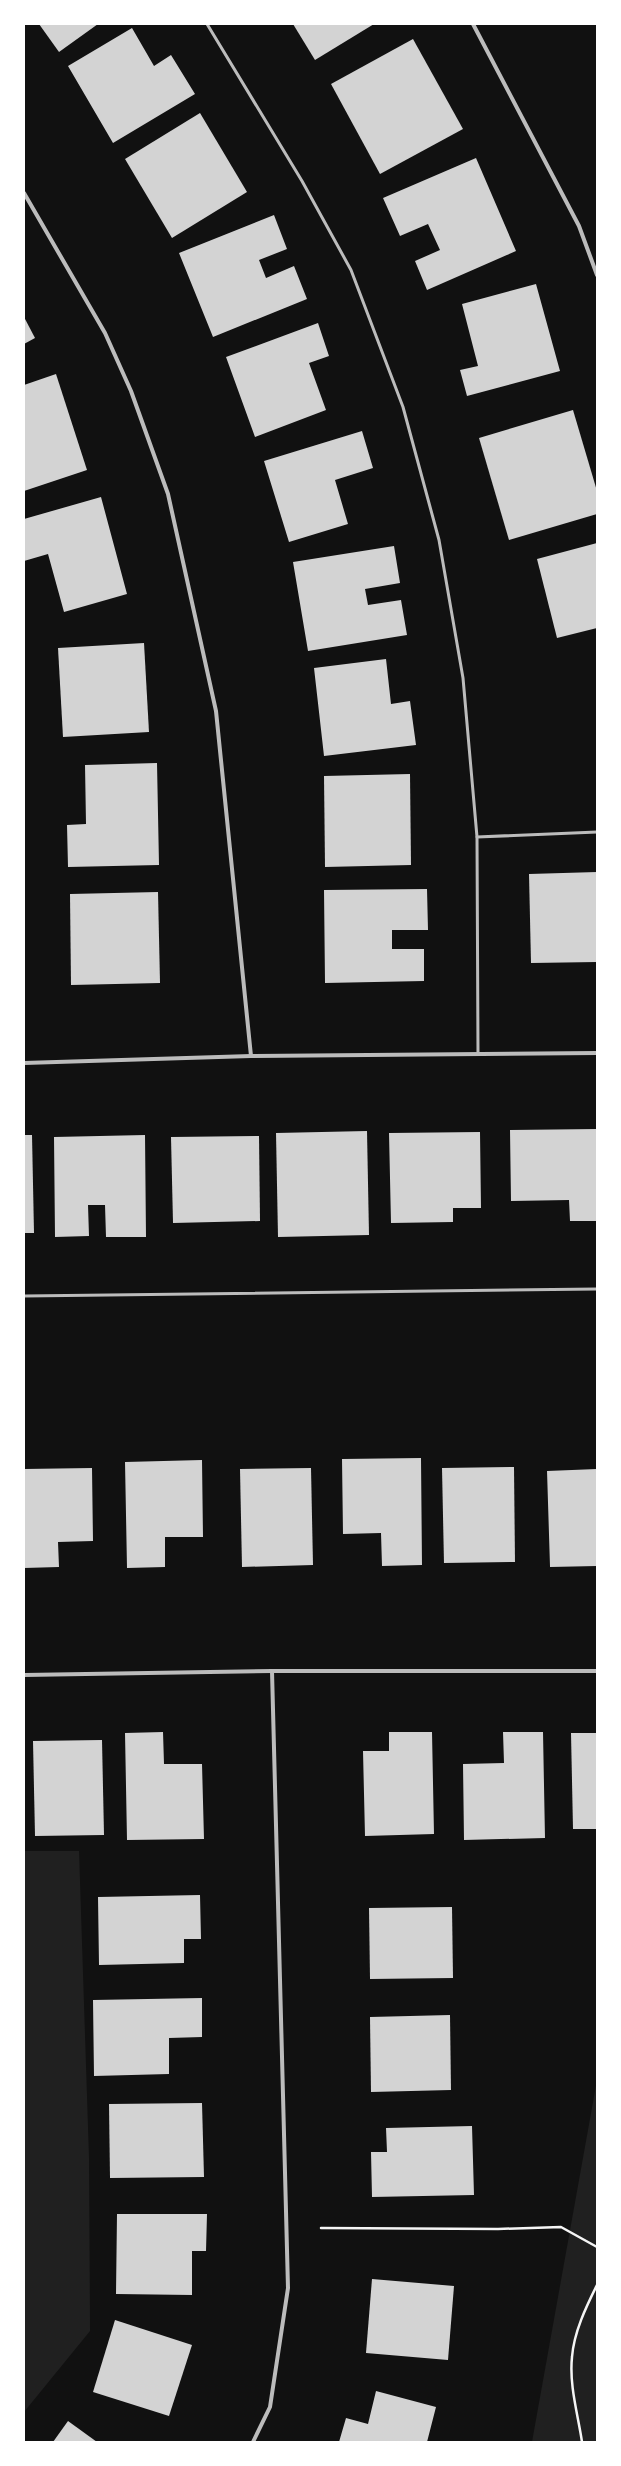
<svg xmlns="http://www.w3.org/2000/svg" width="621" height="2466" font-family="Overpass,sans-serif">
<rect width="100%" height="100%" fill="#111"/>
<!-- green -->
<g fill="#202020">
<path d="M24,1851H79L89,2158L90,2331L24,2412Z"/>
<path d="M597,2080V2442H532Z"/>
</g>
<!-- building -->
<g fill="#d3d3d3">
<path d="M39,24H98L59,52Z"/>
<path d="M293,24H374L315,60Z"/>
<path d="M132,28L154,66L171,55L195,94L113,143L68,66Z"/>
<path d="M413,39L463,129L380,174L331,84Z"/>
<path d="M200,113L247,192L172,238L125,159Z"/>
<path d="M476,158L516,251L427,290L415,261L440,250L428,224L400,236L383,198Z"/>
<path d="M274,215L287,249L259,260L266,278L294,266L307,299L213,337L179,253Z"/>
<path d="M536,284L560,371L467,396L460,370L478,366L462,304Z"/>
<path d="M24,317L35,338L24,344Z"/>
<path d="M318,323L329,356L309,363L326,410L255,437L226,357Z"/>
<path d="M56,374L87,470L24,491V385Z"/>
<path d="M573,410L597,491V514L509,540L479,438Z"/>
<path d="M362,431L373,468L335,480L348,524L289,542L264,461Z"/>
<path d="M101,497L127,594L64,612L48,554L24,561V519Z"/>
<path d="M597,543V628L557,638L537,559Z"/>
<path d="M394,546L400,583L365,589L368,605L401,600L407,635L308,651L293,562Z"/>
<path d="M144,643L149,732L63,737L58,648Z"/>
<path d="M386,659L391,704L410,701L416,745L324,756L314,668Z"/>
<path d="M157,763L159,865L68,867L67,825L86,824L85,765Z"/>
<path d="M410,774L411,865L325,867L324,776Z"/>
<path d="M597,872V962L531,963L529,874Z"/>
<path d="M427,889L428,930H392V949H424V981L325,983L324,890Z"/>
<path d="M158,892L160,983L71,985L70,894Z"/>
<path d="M597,1129V1221H570L569,1200L511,1201L510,1130Z"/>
<path d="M367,1131L369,1235L278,1237L276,1133Z"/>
<path d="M480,1132L481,1208H453V1222L391,1223L389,1133Z"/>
<path d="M24,1135H32L34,1233H24Z"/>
<path d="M145,1135L146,1237H106L105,1205H88L89,1236L55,1237L54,1137Z"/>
<path d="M259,1136L260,1221L173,1223L171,1137Z"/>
<path d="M421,1458L422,1565L382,1566L381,1533L343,1534L342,1459Z"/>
<path d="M202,1460L203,1537H165V1567L127,1568L125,1462Z"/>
<path d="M514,1467L515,1562L444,1563L442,1468Z"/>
<path d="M92,1468L93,1541L58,1542L59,1567L24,1568V1469Z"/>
<path d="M311,1468L313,1565L242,1567L240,1469Z"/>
<path d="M597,1469V1566L550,1567L547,1471Z"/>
<path d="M163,1732L164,1764H202L204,1839L127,1840L125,1733Z"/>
<path d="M389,1732H432L434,1834L365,1836L363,1751H389Z"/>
<path d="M503,1732H543L545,1838L464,1840L463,1764L504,1763Z"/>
<path d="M571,1733H597V1829H573Z"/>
<path d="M102,1740L104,1835L35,1836L33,1741Z"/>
<path d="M200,1895L201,1939H184V1963L99,1965L98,1897Z"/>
<path d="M452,1907L453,1978L370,1979L369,1908Z"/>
<path d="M202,1998V2037L169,2038V2074L94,2076L93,2000Z"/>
<path d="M450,2015L451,2090L371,2092L370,2017Z"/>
<path d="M202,2103L204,2177L110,2178L109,2104Z"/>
<path d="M472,2126L474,2195L372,2197L371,2152H387L386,2128Z"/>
<path d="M117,2214H207L206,2251H192V2295L116,2294Z"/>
<path d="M372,2279L454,2286L448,2360L366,2353Z"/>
<path d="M115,2320L192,2345L169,2416L93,2392Z"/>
<path d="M376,2391L436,2407L427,2442H339L346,2418L368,2424Z"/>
<path d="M68,2421L97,2442H53Z"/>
</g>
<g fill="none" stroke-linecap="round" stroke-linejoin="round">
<!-- path -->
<g stroke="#f5f5f5" stroke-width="2.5">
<path d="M321,2228L498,2229L561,2227L597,2247"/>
<path d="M582,2442C578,2415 569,2385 572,2357C574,2332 586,2307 597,2285"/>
</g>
<!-- service -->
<g stroke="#bcbcbc" stroke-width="3">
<path d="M207,24L302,181L351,270L403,407L439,540L463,678L477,837L478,1054"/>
<path d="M477,837L597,832"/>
<path d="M24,1296L597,1289"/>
</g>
<!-- minor -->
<g stroke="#bcbcbc" stroke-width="4">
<path d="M473,24L579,226L597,275"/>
<path d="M24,193L105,333L131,391L168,494L216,711L251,1056"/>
<path d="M24,1063L251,1056L597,1053"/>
<path d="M24,1675L272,1671H597"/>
<path d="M253,2442L270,2407L288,2288L272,1671"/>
</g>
</g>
<!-- border -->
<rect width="621" height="2466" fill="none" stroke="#ffffff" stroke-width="50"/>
</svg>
